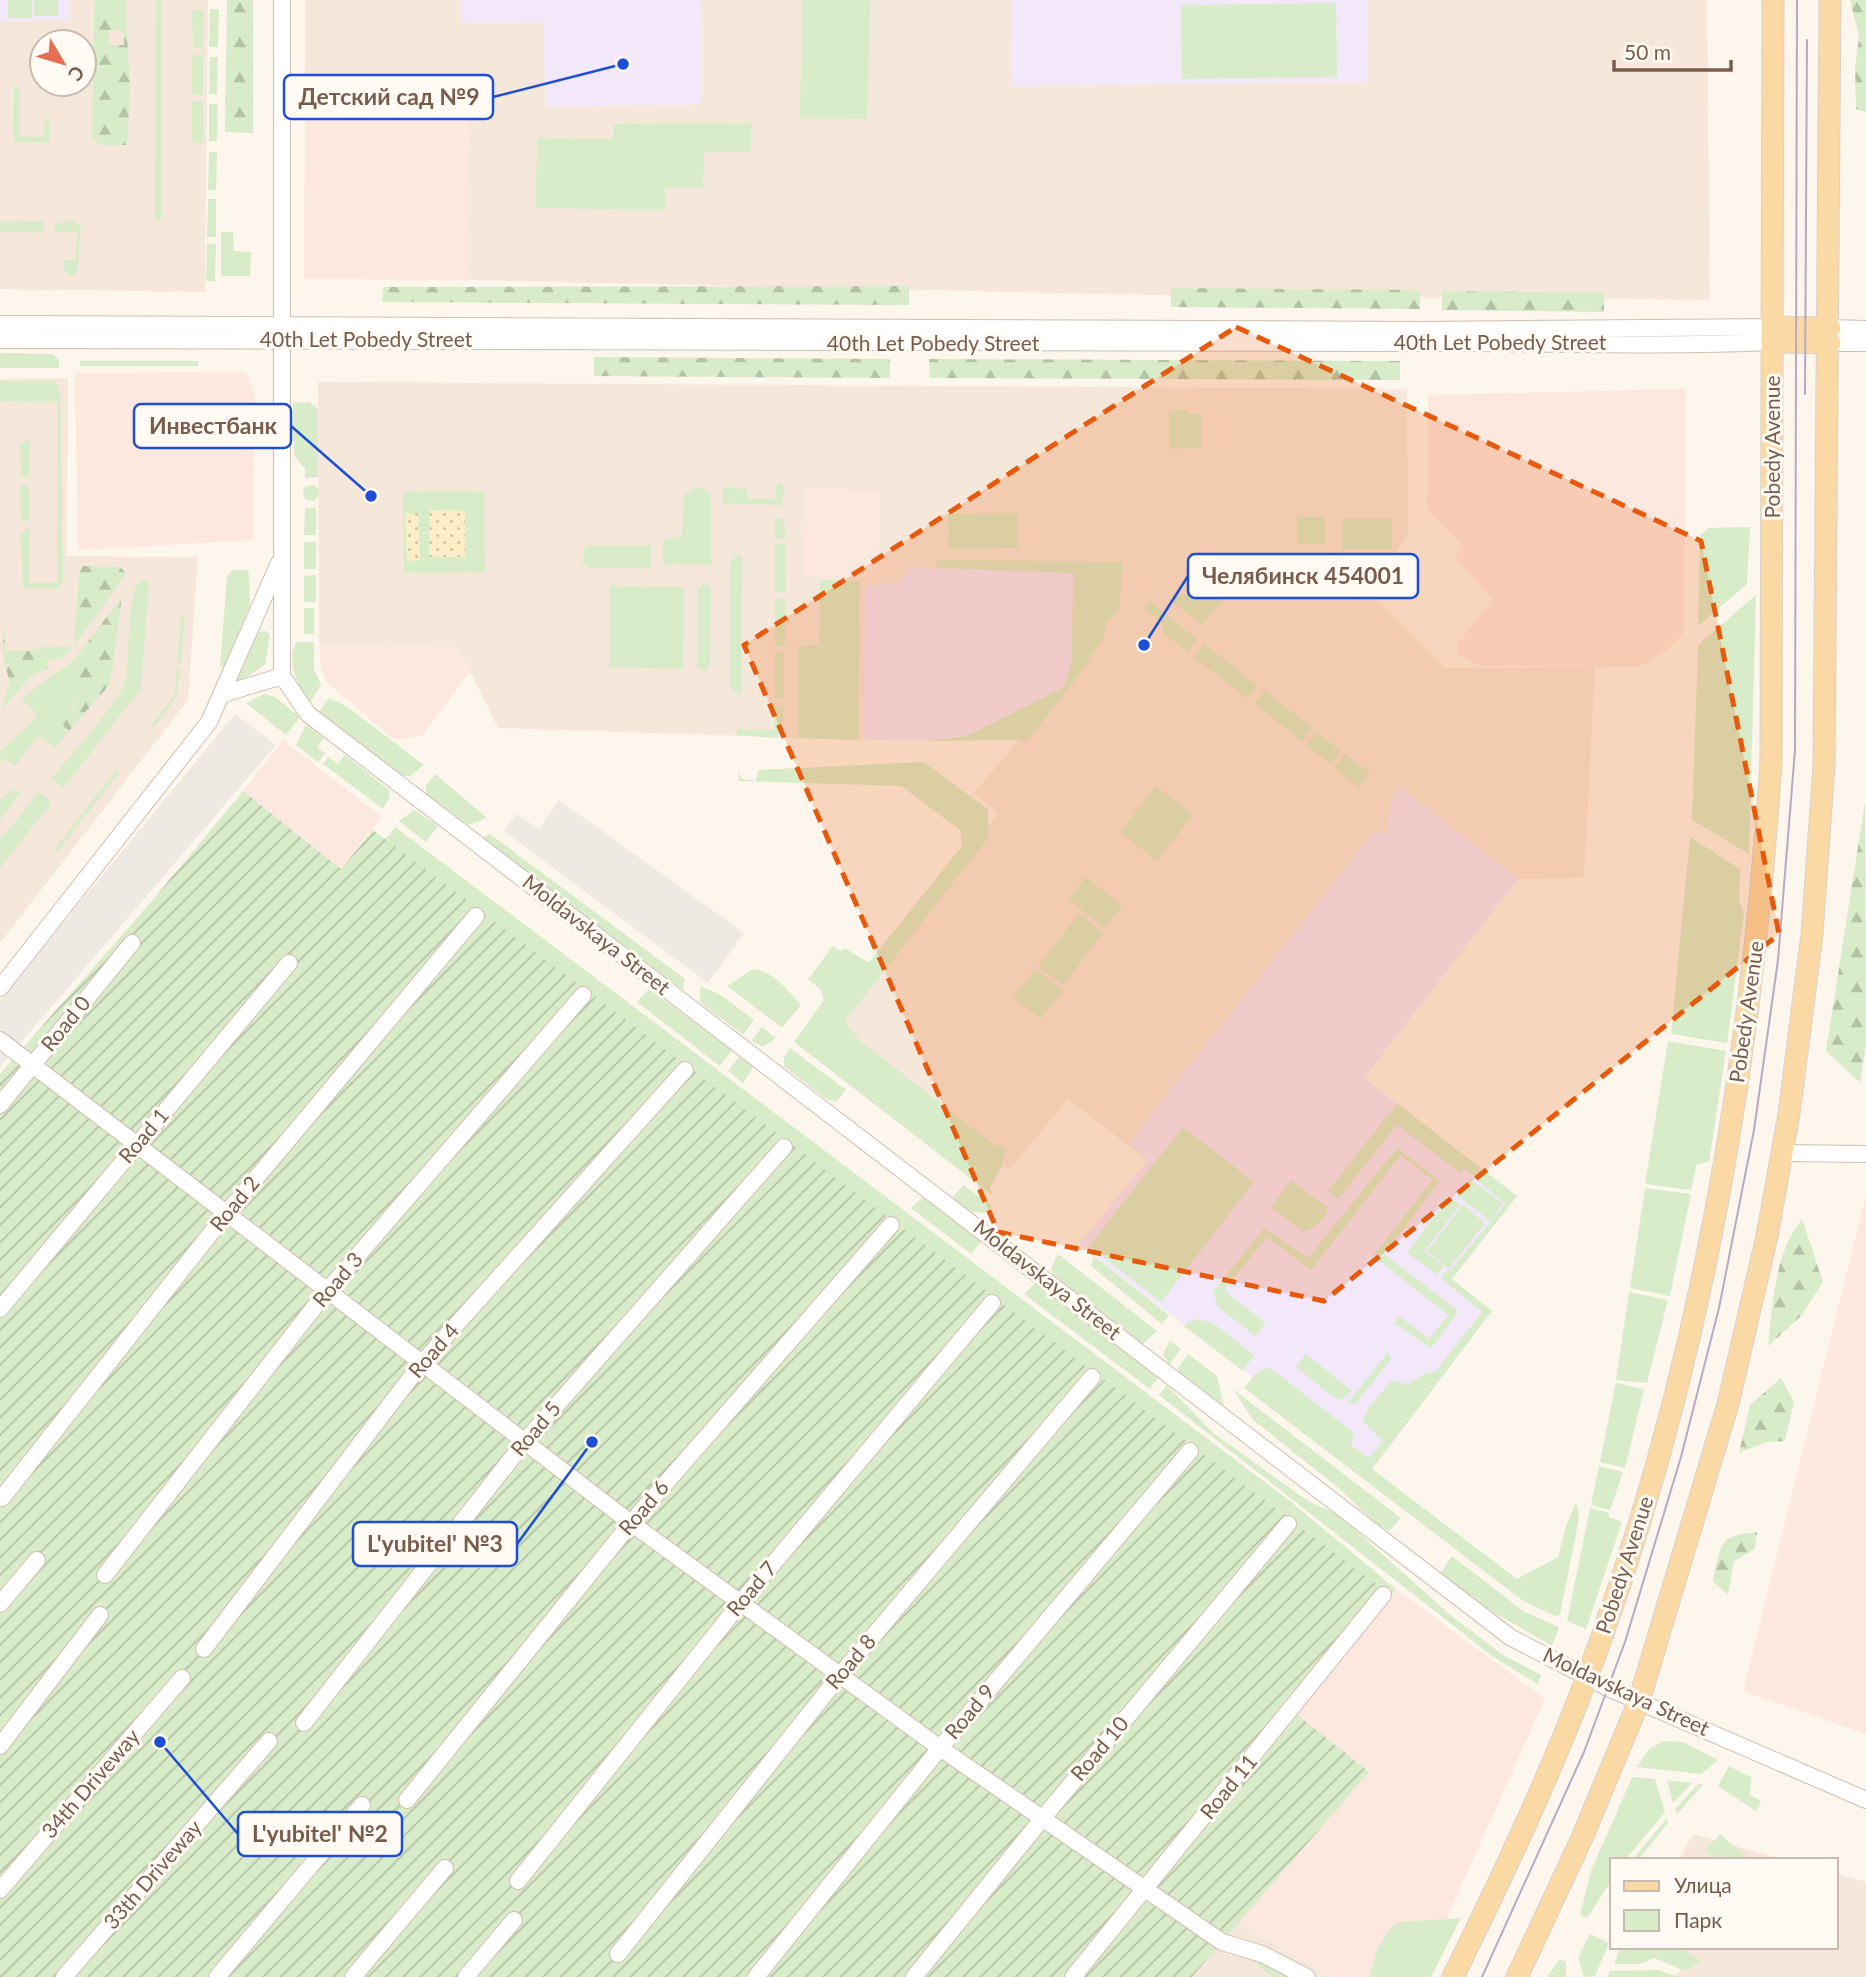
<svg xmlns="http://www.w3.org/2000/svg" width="1866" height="1977" font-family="Lato,sans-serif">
<defs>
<pattern id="forest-firs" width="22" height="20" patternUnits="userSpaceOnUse" patternTransform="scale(1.75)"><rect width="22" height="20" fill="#d8ecc9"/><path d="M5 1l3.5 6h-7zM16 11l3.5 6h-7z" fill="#b4c2a5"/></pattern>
<pattern id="sand-dots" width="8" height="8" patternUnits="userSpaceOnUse" patternTransform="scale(1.75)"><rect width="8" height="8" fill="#fcefc7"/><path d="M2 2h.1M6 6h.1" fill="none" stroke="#d1c5a4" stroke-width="1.8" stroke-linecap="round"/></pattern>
<pattern id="garden-furrows" width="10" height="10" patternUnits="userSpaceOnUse" patternTransform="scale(1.75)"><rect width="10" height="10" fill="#d8ecc9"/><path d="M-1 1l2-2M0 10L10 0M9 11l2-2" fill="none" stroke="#b4c2a5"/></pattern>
</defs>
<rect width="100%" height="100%" fill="#fdf6ec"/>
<!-- residential -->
<g fill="#f5e8da" fill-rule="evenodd">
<path d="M0,0H208L205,292L0,289ZM42,42H84V84H42Z"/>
<path d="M305,0H462L463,23L544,22L545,107L702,104L701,0H1012L1011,86L1367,82L1368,0H1707L1710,300L1151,295L467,280L469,101L305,100Z"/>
<path d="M68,378L67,556L198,557L188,700L0,943V379Z"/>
<path d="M318,382L1407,389L1408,534L1370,593L1445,668L1595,667L1584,878L1518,879L1400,787L1392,798L1387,833L1374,832L1129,1142L1147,1160L1068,1099L1009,1170L829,1026L998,813L974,793L1064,687L1073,573L910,568L898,584L866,585L863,740L498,728L458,647L319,645Z"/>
<path d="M1693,1834L1785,1860H1679Z"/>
<path d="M1836,1874L1866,1882V1977H1675L1684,1966L1659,1947H1836Z"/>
<path d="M1240,1921L1330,1977H1192Z"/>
</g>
<!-- commercial -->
<g fill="#fde8e0">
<path d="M305,100L469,101L467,280L304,279Z"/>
<path d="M240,372L248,375L255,398L253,540L78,550L75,373Z"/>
<path d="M1686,389L1684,632L1665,652L1638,667L1481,666L1457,654L1458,644L1492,599L1455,557L1462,544L1427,510L1428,395Z"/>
<path d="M805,490L880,491L879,579L803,575Z"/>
<path d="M319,645L458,647L470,672L422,736L394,740L327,682L321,667Z"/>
<path d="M283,740L382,817L341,869L243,791Z"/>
<path d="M1866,1196V1734L1743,1691Z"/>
<path d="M1396,1589L1545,1699L1420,1977H1331L1240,1921L1369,1772L1295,1714Z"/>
</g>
<!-- industrial -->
<g fill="#efe9e4">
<path d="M235,714L276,745L0,1067V1000Z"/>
<path d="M559,800L744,933L708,983L504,831L516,814L539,829Z"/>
</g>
<!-- education -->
<g fill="#f3e8fa">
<path d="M0,0H70V20L0,21Z"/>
<path d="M462,0H701L702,104L545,107L544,22L462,23Z"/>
<path d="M1012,0H1368L1367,82L1011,86Z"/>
<path d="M910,568L1073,572L1072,661L1064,687L967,736L926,741L863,740L865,585L898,584Z"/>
<path d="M1400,787L1518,879L1364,1078L1517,1196L1452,1279L1492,1311L1372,1469L1079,1244L1147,1161L1129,1142L1374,832L1387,833L1392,798Z"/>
</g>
<!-- green -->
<g fill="#d8ecc9">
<rect x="8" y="0" width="24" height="18"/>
<rect x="34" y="0" width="24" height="16"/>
<path d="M95,0H127L126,14L94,12Z"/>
<path d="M156,0H161V221H155Z"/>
<path d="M802,0H870L867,119L800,118Z"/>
<path d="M1336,3L1337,77L1182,79L1181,5Z"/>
<path d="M210,9H219L218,47H209Z"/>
<path d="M192,10H204L203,47L193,48Z"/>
<path d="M203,54V95H192V55Z"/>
<path d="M210,57H218L217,94H209Z"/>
<path d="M14,88H20V136L44,137V121H49V142H13Z"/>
<rect x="192" y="101" width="11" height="41"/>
<path d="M209,104H218L217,141H209Z"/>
<path d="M751,123V152H704L703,188L665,187V210L536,208L537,138L613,139L614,124Z"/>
<path d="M209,152H217L216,190H208Z"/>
<path d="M208,199H216V237H207Z"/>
<path d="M74,220L81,226L77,273L70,276L64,271L63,260H76L77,232H55V224Z"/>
<path d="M44,221V232H0V222Z"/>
<path d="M221,232H233L234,251L251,252L250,276H221Z"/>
<path d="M207,243L216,244L215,281H206Z"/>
<path d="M0,353L53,354L59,360V368H0Z"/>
<rect x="80" y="361" width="118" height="5"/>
<path d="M0,381H55L60,391L63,581L57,589L23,588L20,533L29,528V583H57L58,402L0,401Z"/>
<path d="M309,402L318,409V477L305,478V469L294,455L293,403Z"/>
<path d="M1187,410L1188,414H1201V448L1169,449V411Z"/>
<path d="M29,440V477H21L20,444Z"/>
<path d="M781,483L785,491L782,505L723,503V487L746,489L749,499H775L777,485Z"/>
<path d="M20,484L29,487V521H21Z"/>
<circle cx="311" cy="493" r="8"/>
<path d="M701,488L708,491L711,501V565L663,564V540L682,536L684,495L692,489Z"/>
<path d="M484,491L485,572L404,573L403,492Z"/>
<path d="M305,508H316V535H304Z"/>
<path d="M1018,513V548L949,549L948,514Z"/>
<rect x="1297" y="517" width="28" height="27"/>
<path d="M775,518L784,519L786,539H775Z"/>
<path d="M1343,518H1392V549H1342Z"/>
<path d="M1750,527L1747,584L1698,626L1700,535L1709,528Z"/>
<rect x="304" y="542" width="12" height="27"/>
<path d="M775,544H785L786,592H775Z"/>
<path d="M589,545H651V568H589L582,563L585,548Z"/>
<path d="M1341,554H1390L1356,601L1324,575Z"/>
<path d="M742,556L741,694L737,695L729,683L730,564L735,557Z"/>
<path d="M936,560L1123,562L1119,611L1106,623L1103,638L1073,683L1028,740L926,741L967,736L1064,687L1072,661L1073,573L937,568Z"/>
<path d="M233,570H247L249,574L250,605L225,665L220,668L227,576Z"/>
<path d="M316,575V602H304V576Z"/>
<path d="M820,580L860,581L858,740L798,738V646L819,645Z"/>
<path d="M140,581H149L141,689L63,788L51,779C66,761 122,699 126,680C130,660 126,592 140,581Z"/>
<path d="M706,582L711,590L710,660L708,669L705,671L697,667L698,589Z"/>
<path d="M610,586L684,587L683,669L609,667Z"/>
<path d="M1173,594L1226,595L1202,625L1172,602Z"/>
<path d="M1756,595L1749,854L1692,820L1698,645Z"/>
<rect x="775" y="599" width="10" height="47"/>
<path d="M1149,601L1197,639L1188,652L1163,633V623L1144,608Z"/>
<rect x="304" y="608" width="10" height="26"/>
<path d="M181,615L185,616L181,664H177Z"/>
<path d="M266,631L270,635L265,665L232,686L258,632Z"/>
<path d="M297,642H314V669L321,685L308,706C300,689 284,658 297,642Z"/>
<path d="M1204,644L1257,685L1247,698L1194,657Z"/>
<path d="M74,646L62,658L44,661L43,647Z"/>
<rect x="775" y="652" width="9" height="46"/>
<path d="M177,668H180L177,696L154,728L151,725L175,695Z"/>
<path d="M58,671L76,694C74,708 66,716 65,730L69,731L55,748L39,735L15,766L5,758L0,763V752L33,721L37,713L21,699Z"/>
<path d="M1265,690L1312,728L1302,742L1255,703Z"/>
<path d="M264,694L275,697L300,717L286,735L246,703Z"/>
<path d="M329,698L346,706L424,765L410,776H402L317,714Z"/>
<path d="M774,706H783V726L776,738L736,735L738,726L742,730H774Z"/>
<path d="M306,725L324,738L317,747L325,753L318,762L296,745Z"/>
<path d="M1317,732L1341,752L1331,764L1306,745Z"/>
<path d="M1345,754L1370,773L1359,787L1334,768Z"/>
<path d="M345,755L389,790L390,796L383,809L323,764L328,757L338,764Z"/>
<path d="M924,762L988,809V838L845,1021L859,1040L993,1144L1006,1149L1002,1166L990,1188L993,1196L794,1042L824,1000L821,990L808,979L833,946L841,951L845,948L867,962L870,961L962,846L960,830L901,786L739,781L738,772L742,779L756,781L758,770Z"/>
<path d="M116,770L119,773L57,852L54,850Z"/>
<path d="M435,774L487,818L468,825L426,794V786Z"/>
<path d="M1156,786L1193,815L1157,861L1120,832Z"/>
<path d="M11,790L21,792L0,820V800Z"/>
<path d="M39,792L52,802L0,868V840Z"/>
<path d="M414,810L438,826L426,842L399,821Z"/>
<path d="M395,827L1290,1501L1396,1589L1391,1595L385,840Z"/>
<path d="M490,834L685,979L683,990L481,838Z"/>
<path d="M1690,837L1740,869L1739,901L1744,913L1727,1043L1671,1034Z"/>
<path d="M1086,877L1122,906L1104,928L1069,899Z"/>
<path d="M1079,914L1103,933L1063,985L1038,966Z"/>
<path d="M753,969C774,971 787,990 801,1005L782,1028L727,986Z"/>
<path d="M1035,969L1063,991L1041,1019L1013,997Z"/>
<path d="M700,986L721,995L754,1020L743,1035L700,1002Z"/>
<path d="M649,989L732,1050L720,1066L637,1002Z"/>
<path d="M762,1027L776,1038L763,1047L751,1041Z"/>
<path d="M1668,1041L1726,1051L1709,1162L1697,1164L1691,1190L1645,1184Z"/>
<path d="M790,1048L846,1090L836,1102L826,1099L784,1066V1058Z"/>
<path d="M739,1057L753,1067L743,1083L728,1071Z"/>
<path d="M1397,1103L1517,1196L1452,1279L1492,1311L1372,1469L1517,1579L1558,1557L1566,1526L1576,1502L1579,1518L1560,1615L1555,1616L1522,1600L1244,1388L1256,1373L1269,1367L1354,1433L1351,1445L1369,1458L1383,1441L1363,1422L1367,1410L1391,1381L1408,1384L1425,1373L1435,1372L1482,1312L1441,1278L1447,1270L1450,1271L1505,1204L1464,1168L1460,1173L1397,1125L1338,1199L1328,1191Z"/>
<path d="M1183,1127L1254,1182L1161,1302L1089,1246Z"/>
<path d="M1397,1148L1440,1181L1384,1254L1457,1310V1314L1431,1348L1394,1323L1399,1316L1429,1339L1448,1315L1373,1256L1432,1180L1401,1155L1311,1270L1267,1237L1224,1291L1266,1323L1255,1336L1218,1307L1213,1292L1264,1228L1308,1258Z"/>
<path d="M1470,1179L1503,1204L1490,1221L1457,1195Z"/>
<path d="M1291,1180L1328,1208C1325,1220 1315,1229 1303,1232L1271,1207Z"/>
<path d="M963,1185L992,1206L984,1213L968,1211L952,1199Z"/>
<path d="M1645,1188L1691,1194L1670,1296L1630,1288Z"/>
<path d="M923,1197L982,1240L971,1254L911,1208Z"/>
<path d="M1450,1197L1460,1205L1424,1251L1444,1266L1437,1275L1407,1252Z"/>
<path d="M1463,1205L1485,1223L1449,1269L1427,1251Z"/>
<path d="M1058,1254L1157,1331L1143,1344L1138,1342L1053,1275L1051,1269Z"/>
<path d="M1094,1256L1169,1315L1162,1324L1091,1266Z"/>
<path d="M1036,1283L1159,1376L1150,1389L1024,1294Z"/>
<path d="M1629,1292L1668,1300L1647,1383L1616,1380Z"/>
<path d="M1195,1319L1213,1323L1254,1355L1243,1371L1184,1326Z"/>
<path d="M1170,1341L1181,1349L1169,1365L1163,1354Z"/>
<path d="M1388,1352L1391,1359L1356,1403L1347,1404Z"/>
<path d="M1188,1354L1217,1376L1224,1407L1177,1370Z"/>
<path d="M1306,1354L1352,1391L1340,1400L1336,1399L1296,1367Z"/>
<path d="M1616,1383L1644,1389L1625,1468L1600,1462Z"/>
<path d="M1167,1385L1212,1432L1308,1501L1337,1514L1454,1618L1503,1655L1541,1675L1538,1684L1492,1656L1159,1395Z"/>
<path d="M1233,1389L1401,1518L1389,1531L1376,1524L1341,1490L1253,1420Z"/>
<path d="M1599,1466L1623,1472L1610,1510L1591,1505Z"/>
<path d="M1590,1508L1609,1513V1517L1622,1522L1586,1629L1567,1621Z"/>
<path d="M1452,1556L1523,1611L1559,1627L1552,1646L1483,1606L1440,1574Z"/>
<path d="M1664,1741L1683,1742L1718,1760L1701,1774L1637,1767L1650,1748Z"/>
<path d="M1729,1766L1751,1777L1750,1795L1761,1801L1756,1811L1718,1786Z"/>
<path d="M1632,1777L1655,1779L1665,1812L1625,1860H1612V1880L1587,1918L1580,1915L1591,1871Z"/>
<path d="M1667,1780L1692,1783L1673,1803Z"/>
<path d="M1698,1784H1704L1677,1814L1675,1809Z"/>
<path d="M1667,1818L1668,1823L1638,1860H1632Z"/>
<path d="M1720,1834L1750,1860H1716L1706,1850Z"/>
<path d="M1461,1918L1431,1977H1370C1374,1958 1382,1929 1400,1922Z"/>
<path d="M1590,1934L1609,1943L1595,1976L1584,1977L1578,1958Z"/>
<path d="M1620,1947H1681L1701,1962L1685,1971L1654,1958L1640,1964H1614Z"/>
<path d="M1256,1958L1293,1977H1273L1249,1959Z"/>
<path d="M1560,1959L1566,1962V1977H1547Z"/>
<path d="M1657,1970L1680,1977H1608L1610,1971Z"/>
</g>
<!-- forest -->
<g fill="url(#forest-firs)" fill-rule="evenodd">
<path d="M227,0H253V133L225,132Z"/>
<path d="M1850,0H1866V112L1856,109L1855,69L1859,37Z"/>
<path d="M94,12L126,14L130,89L127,145H102L92,139ZM109,31H124V45H109Z"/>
<path d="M909,286V305L382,302L383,287Z"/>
<path d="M1171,288L1420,290V309L1171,307Z"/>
<path d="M1442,291L1604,293V312L1442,310Z"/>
<path d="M594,357L890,359V378L594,376Z"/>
<path d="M929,359L1400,361V380L930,378Z"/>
<path d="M82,566L121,567L126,574L74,646L79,575Z"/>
<path d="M122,597L110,684L69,731L59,722L75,706L76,694L58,671L70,665Z"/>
<path d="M4,625L5,651H30L43,647L44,661L48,662L47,669L30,677L1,710L10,682C4,665 0,642 4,625Z"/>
<path d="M1865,802L1866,1045L1860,1083L1826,1051Z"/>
<path d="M1802,1219L1823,1282L1800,1317L1768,1346C1773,1303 1774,1254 1802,1219Z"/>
<path d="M1781,1378L1794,1402L1785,1441L1767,1442L1739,1453L1750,1405Z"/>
<path d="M1757,1532L1755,1549L1734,1561L1728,1595L1713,1581C1722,1544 1716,1536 1757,1532Z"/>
</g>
<!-- sand -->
<g fill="url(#sand-dots)">
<path d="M430,510L465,511V557H429Z"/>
<path d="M418,513L420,560L407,561L405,513Z"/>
</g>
<!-- garden -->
<path fill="url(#garden-furrows)" d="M243,791L341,869L373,830L1391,1595L1295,1713L1369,1772L1192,1977H0V1074L151,902Z"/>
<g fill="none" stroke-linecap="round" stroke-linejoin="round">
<defs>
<g id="minor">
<path d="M282,0V676L308,714L1510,1637L1610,1689L1866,1800"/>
<path d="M0,324L1420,330L1774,327"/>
<path d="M1830,328L1866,329"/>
<path d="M0,340C455,341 910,346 1364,343C1501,341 1638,348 1774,342"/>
<path d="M1830,343H1866"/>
<path d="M223,694L282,676"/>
<path d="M0,988L209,722L279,563"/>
<path d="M0,1040L631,1523L940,1748L1222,1942L1262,1954L1307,1977"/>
<path d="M0,1105L132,943"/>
<path d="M1782,1153L1866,1154"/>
<path d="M0,1309L289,963"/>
<path d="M2,1498L226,1214L476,916"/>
<path d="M105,1575L327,1291L583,995"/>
<path d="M0,1604L37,1560"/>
<path d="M204,1649L421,1364L685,1070"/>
<path d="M304,1723L526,1440L784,1147"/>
<path d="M0,1746L100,1615"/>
<path d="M407,1800L631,1523L891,1225"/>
<path d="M518,1881L742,1601L992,1303"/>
<path d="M0,1890L182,1678"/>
<path d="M618,1954L841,1674L1092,1377"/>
<path d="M64,1977L269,1741"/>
<path d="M217,1977L362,1805"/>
<path d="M353,1977L445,1868"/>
<path d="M466,1977L514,1920"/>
<path d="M756,1977L940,1748L1190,1451"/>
<path d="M914,1977L1042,1819L1288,1524"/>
<path d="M1073,1977L1383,1595"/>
</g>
<g id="major">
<path d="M1774,327L1830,328"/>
<path d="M1774,342L1830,343"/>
<path d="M1453,1977C1507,1867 1560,1755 1601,1639C1702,1358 1752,1059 1771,761L1773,0"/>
<path d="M1517,1977L1582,1838L1639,1701L1728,1404L1767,1236L1789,1114L1812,934L1824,766L1830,0"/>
</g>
</defs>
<!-- minor casing -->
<use href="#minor" stroke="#d1beb0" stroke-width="18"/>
<!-- major casing -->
<use href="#major" stroke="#dad1cd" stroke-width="23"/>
<!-- minor -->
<use href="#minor" stroke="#fff" stroke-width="16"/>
<!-- major -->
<use href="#major" stroke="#fbd9a5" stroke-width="21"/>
<!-- tram -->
<g stroke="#b9a8c9" stroke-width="2">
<path d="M1805,394L1807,40"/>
<path d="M1482,1977L1584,1752L1625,1642L1681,1457L1719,1308L1754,1130L1778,960L1795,750L1797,0"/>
</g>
</g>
<!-- marked area -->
<path fill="#e8590c" fill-opacity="0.2" stroke="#e8590c" stroke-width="5" stroke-dasharray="14 9" stroke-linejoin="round" d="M1236,327L1701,541L1779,934L1324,1301L998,1232L744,645Z"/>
<g text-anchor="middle" stroke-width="6" stroke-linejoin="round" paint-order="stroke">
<!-- street labels -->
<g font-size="21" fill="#7a5c4d" stroke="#fffaf3">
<text x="366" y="347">40th Let Pobedy Street</text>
<text x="1500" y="350">40th Let Pobedy Street</text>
<text x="933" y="351">40th Let Pobedy Street</text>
<text transform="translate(1773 447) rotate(-90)" y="7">Pobedy Avenue</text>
<text transform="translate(596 935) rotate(38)" y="7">Moldavskaya Street</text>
<text transform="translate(1747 1012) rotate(-82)" y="7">Pobedy Avenue</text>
<text transform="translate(66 1024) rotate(-51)" y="7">Road 0</text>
<text transform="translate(144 1136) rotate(-50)" y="7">Road 1</text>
<text transform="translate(235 1204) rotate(-51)" y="7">Road 2</text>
<text transform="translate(338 1280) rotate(-50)" y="7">Road 3</text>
<text transform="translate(1047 1280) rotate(38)" y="7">Moldavskaya Street</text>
<text transform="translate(434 1351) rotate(-49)" y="7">Road 4</text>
<text transform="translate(536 1429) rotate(-50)" y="7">Road 5</text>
<text transform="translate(644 1508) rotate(-50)" y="7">Road 6</text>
<text transform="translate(1625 1565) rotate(-72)" y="7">Pobedy Avenue</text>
<text transform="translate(752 1589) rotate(-50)" y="7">Road 7</text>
<text transform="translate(851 1662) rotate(-50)" y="7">Road 8</text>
<text transform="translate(1626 1692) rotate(25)" y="7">Moldavskaya Street</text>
<text transform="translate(970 1712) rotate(-50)" y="7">Road 9</text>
<text transform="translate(1100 1749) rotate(-50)" y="7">Road 10</text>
<text transform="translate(91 1784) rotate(-49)" y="7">34th Driveway</text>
<text transform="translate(1229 1787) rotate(-51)" y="7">Road 11</text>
<text transform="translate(153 1875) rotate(-49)" y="7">33th Driveway</text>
</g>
</g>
<!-- callouts -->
<path fill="none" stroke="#1d4ed8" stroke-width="2.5" d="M623 64L493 97M371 496L291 426M1144 645L1188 576M592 1442L517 1544M160 1742L238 1834"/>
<g fill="#1d4ed8" stroke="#fffaf3" stroke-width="2.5">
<circle cx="623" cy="64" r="7"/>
<circle cx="371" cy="496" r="7"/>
<circle cx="1144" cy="645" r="7"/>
<circle cx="592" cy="1442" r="7"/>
<circle cx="160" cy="1742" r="7"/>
</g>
<g fill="#fffaf3" stroke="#1d4ed8" stroke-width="2.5">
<rect x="284" y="75" width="209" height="44" rx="7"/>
<rect x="134" y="404" width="157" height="44" rx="7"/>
<rect x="1188" y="554" width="230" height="44" rx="7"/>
<rect x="353" y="1522" width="164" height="44" rx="7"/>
<rect x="238" y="1812" width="164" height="44" rx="7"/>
</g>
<g font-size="23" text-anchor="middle" font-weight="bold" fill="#7a5c4d">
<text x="389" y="105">Детский сад №9</text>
<text x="213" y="434">Инвестбанк</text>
<text x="1303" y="584">Челябинск 454001</text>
<text x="435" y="1552">L'yubitel' №3</text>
<text x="320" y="1842">L'yubitel' №2</text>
</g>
<!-- legend -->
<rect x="1610" y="1858" width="228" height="91" fill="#fffaf3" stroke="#cabbb1" stroke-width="2"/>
<rect x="1624" y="1881" width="35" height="10" fill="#fbd9a5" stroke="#cabbb1" stroke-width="2"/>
<text x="1674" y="1893" font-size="21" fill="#7a5c4d">Улица</text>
<rect x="1624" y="1910" width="35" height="21" fill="#d8ecc9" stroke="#cabbb1" stroke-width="2"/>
<text x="1674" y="1928" font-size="21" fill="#7a5c4d">Парк</text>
<!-- north arrow -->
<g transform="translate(63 63) rotate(128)"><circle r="33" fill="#fffaf3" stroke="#cabbb1" stroke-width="2"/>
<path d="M0-5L12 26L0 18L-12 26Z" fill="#e76f51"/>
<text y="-10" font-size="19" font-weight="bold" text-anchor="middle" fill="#7a5c4d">С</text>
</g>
<!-- scale -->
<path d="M1614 60v10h117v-10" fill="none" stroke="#7a5c4d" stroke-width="3.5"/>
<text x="1624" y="60" font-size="21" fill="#7a5c4d" stroke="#fffaf3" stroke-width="5" paint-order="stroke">50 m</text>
</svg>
